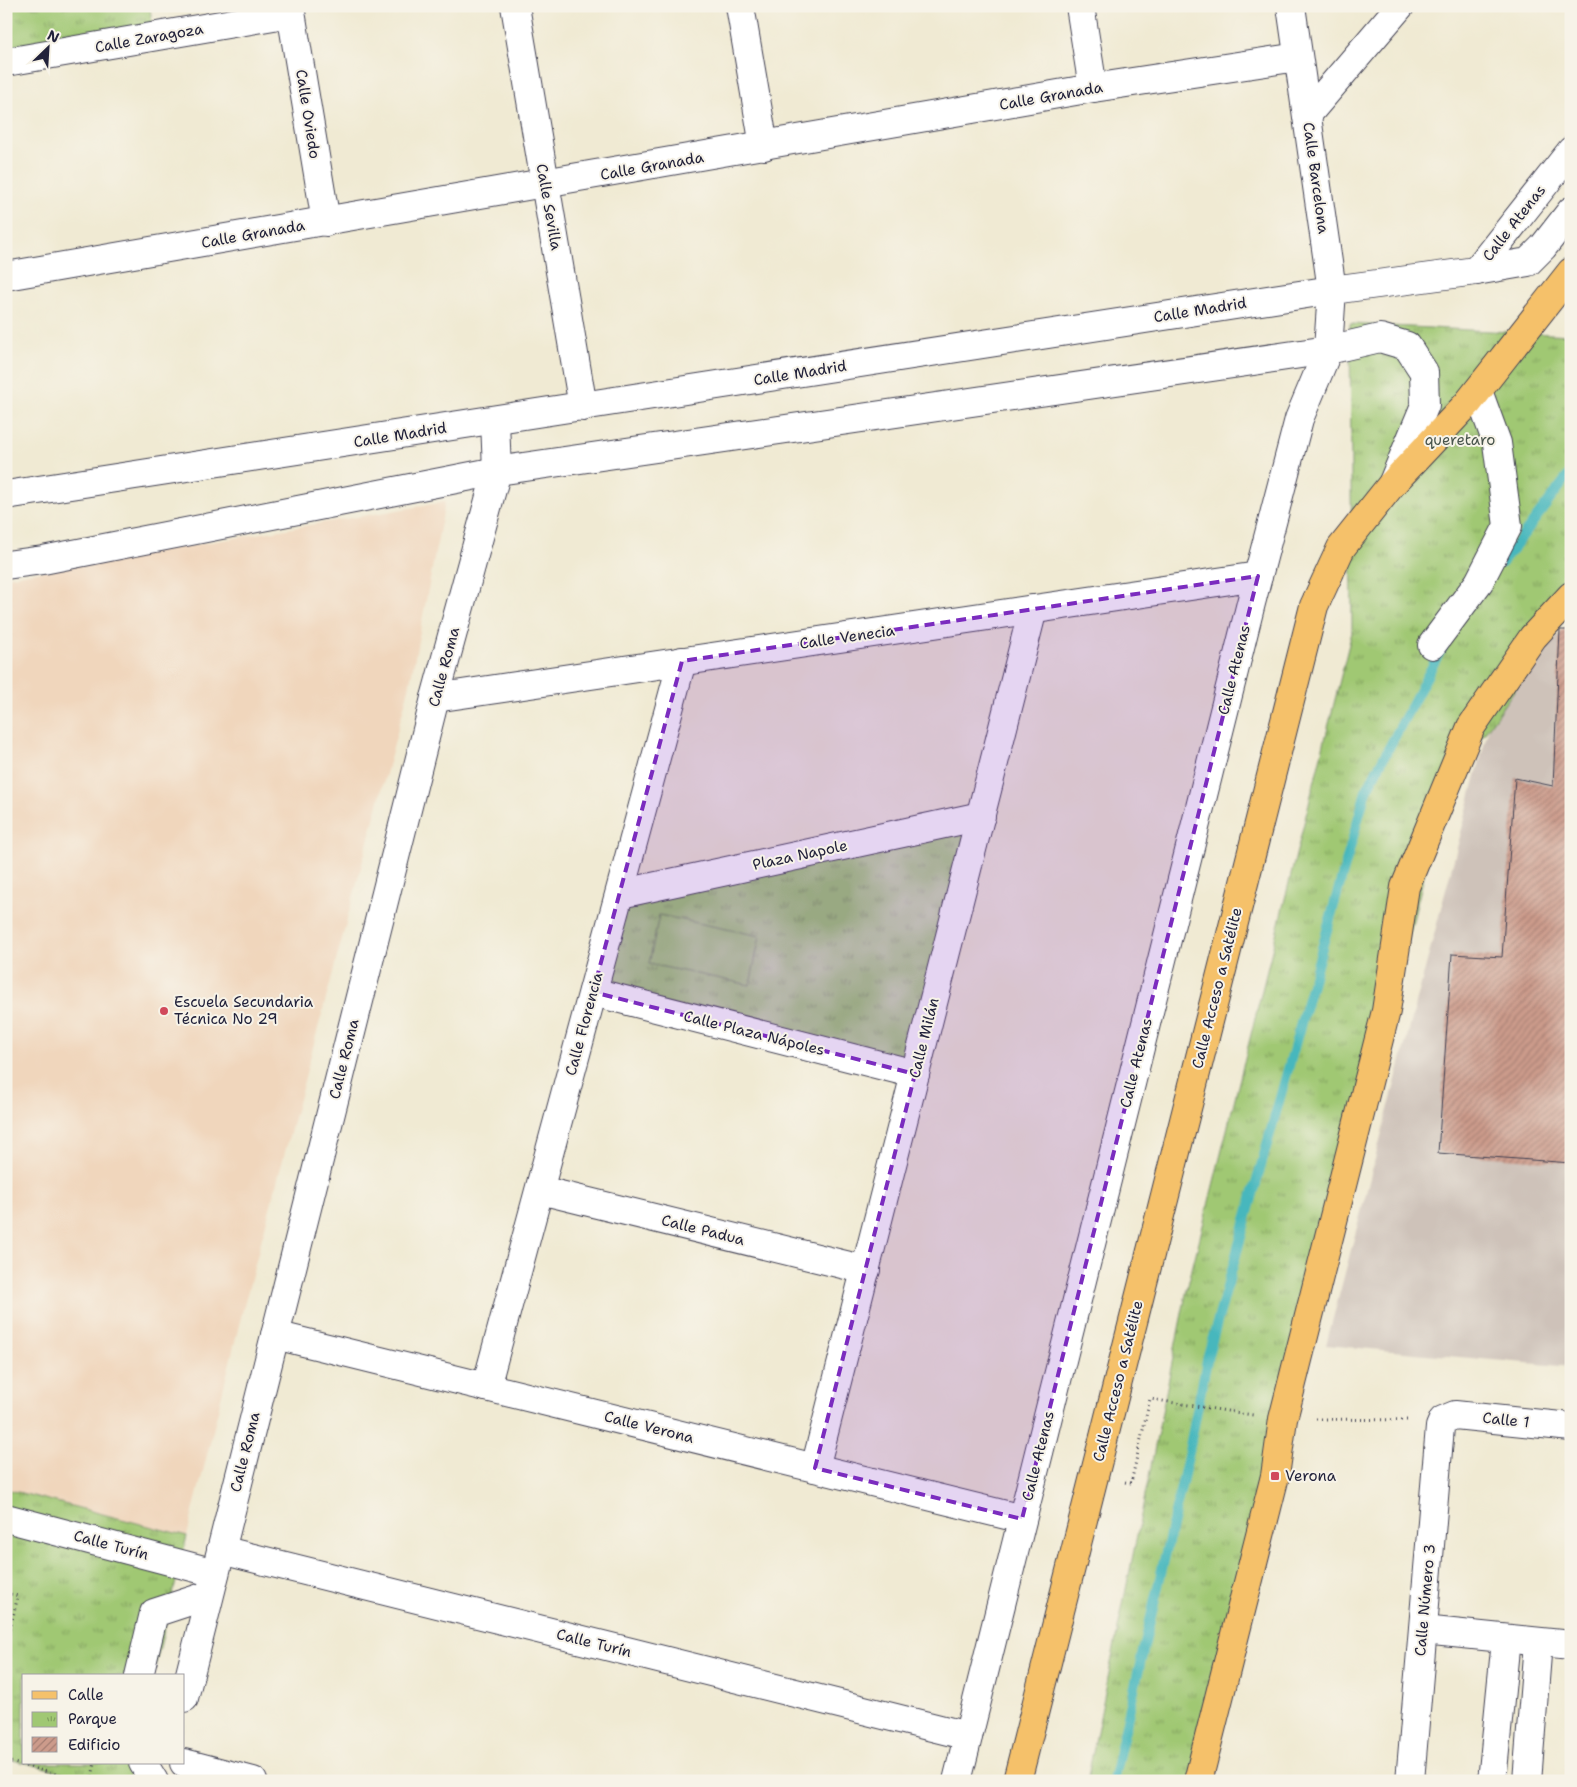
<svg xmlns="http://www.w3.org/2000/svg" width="1577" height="1787" font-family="'Shantell Sans',sans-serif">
<defs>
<pattern id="park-tufts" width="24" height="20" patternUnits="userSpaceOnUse" patternTransform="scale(1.25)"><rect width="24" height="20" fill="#a0c873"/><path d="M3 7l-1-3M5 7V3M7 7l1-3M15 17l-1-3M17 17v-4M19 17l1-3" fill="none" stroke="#82a260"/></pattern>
<pattern id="building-hatch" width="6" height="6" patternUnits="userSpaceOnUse" patternTransform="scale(1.25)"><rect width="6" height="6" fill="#cc9b8b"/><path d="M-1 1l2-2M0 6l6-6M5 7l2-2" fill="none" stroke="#a57e73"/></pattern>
</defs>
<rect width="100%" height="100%" fill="#f7f3e8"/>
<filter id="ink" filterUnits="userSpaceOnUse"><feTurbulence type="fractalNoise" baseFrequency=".02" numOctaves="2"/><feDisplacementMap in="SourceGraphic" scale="10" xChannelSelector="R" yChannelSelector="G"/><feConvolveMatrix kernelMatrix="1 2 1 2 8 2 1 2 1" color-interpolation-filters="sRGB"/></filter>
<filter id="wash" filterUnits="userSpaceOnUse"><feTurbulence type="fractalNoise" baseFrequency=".0096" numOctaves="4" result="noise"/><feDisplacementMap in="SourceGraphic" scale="20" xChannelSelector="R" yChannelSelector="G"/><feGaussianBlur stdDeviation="1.12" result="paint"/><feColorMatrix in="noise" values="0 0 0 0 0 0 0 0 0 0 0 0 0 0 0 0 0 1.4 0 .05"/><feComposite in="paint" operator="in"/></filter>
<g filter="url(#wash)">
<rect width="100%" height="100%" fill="#f0ead3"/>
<!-- built -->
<path fill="#f0d6bc" d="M445,502L409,688L243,1309L187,1536L6,1489V577Z"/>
<!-- industrial -->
<path fill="#cec2b9" d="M1571,620V1367L1326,1345L1493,711Z"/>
<!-- park -->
<g fill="url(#park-tufts)" stroke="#617557">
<path d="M6,6H150L153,36L6,61Z"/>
<path d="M1350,324L1571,335V609L1446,788L1198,1781H1087L1187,1289L1352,632Z"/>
<path d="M981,816L915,1074L593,992L620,894Z"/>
<path d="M6,1489L187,1536L153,1676H24V1763L6,1758Z"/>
<path d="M26,1763H132L128,1781H97Z"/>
</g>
<!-- garden -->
<path fill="#a0c873" stroke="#617557" d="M659,915L760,936L750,985L649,964Z"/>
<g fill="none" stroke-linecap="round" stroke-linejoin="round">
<!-- stream -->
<g stroke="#47b7bd" stroke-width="10">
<path d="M1502,563L1571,472"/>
<path d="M1113,1781L1187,1461L1208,1355L1366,791L1443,646"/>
</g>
</g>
<g id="blocks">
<!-- building -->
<path fill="url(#building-hatch)" d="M1560,630H1571V1163L1438,1153L1452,954L1502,957L1515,778L1553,786Z"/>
</g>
</g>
<g filter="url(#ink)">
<use href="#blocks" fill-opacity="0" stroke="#414052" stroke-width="1"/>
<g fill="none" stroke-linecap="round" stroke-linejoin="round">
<defs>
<g id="minor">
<path d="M290,6L326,222"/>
<path d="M515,6L583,407"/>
<path d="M740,6L764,146"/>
<path d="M1080,6L1093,88"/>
<path d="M6,62L291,13"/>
<path d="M1307,115L1400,6"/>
<path d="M1476,271L1571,151"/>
<path d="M6,276L1093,88L1298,57"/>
<path d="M6,495L1332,290L1476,271L1528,262L1543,247L1571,211"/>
<path d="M6,565L43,560L497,471L1328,350L1380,338L1407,346L1424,372L1425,405L1393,482"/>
<path d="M1432,645L1479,582L1508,526L1497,443L1478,391"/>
<path d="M435,698L1258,576"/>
<path d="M620,894L981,816"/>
<path d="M593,992L915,1074"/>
<path d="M540,1190L866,1270"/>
<path d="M275,1335L1022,1519"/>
<path d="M486,1387L682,661"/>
<path d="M815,1468L1033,609"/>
<path d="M6,1518L215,1573"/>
<path d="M221,1550L968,1736"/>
<path d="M1423,1630L1571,1645"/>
<path d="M139,1676L154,1613L209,1595"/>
<path d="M184,1698L435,698L497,471L495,421"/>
<path d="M143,1763L154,1781"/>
<path d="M184,1763L253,1781"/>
<path d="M957,1781L1251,603L1299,419L1328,350L1332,290L1291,6"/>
<path d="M1410,1781L1440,1427L1443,1420L1455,1415L1571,1427"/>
<path d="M1492,1781L1506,1639"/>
<path d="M1527,1781L1538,1642"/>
</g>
<g id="major">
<path d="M1017,1781L1314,606L1341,548L1392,484L1468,403L1571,272"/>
<path d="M1198,1781L1275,1476L1283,1419L1386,1011L1405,887L1471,727L1533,637L1571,596"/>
</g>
</defs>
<!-- minor casing -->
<use href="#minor" stroke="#414052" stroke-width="30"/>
<!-- major casing -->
<use href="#major" stroke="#414052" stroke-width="30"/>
<!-- path -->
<g stroke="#414052" stroke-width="3" stroke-dasharray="1 4" stroke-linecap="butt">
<path d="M1316,1419L1410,1420"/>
<path d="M1125,1482L1131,1483L1150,1399L1253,1415"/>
<path d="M6,1593L18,1596L6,1645"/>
<path d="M6,1761L82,1781"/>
<path d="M91,1781L95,1763"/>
</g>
<!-- minor -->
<use href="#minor" stroke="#fff" stroke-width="28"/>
<!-- major -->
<use href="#major" stroke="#f5c16b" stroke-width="28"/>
</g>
</g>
<!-- marked area -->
<path fill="#7b2cbf" fill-opacity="0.2" stroke="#7b2cbf" stroke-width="4" stroke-dasharray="10 6" stroke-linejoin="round" d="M1258,576L1022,1519L815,1468L915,1074L593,992L682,661Z"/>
<!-- markers -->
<g fill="#d1495b" stroke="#f7f3e8" stroke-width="2">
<circle cx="164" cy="1011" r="5"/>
<rect x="1270" y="1471" width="10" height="10" rx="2.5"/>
</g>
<g text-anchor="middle" stroke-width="4" stroke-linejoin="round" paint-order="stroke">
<!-- street labels -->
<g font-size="15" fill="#22223b" stroke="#f7f3e8">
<text transform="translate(149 38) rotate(-10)" y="5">Calle Zaragoza</text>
<text transform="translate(1051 96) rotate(-10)" y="5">Calle Granada</text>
<text transform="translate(308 114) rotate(81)" y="5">Calle Oviedo</text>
<text transform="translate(652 166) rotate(-10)" y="5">Calle Granada</text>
<text transform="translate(1316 178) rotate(82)" y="5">Calle Barcelona</text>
<text transform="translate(549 207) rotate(80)" y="5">Calle Sevilla</text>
<text transform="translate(1514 223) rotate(-52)" y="5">Calle Atenas</text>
<text transform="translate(253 234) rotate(-10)" y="5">Calle Granada</text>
<text transform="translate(1200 310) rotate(-9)" y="5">Calle Madrid</text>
<text transform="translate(800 373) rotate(-9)" y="5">Calle Madrid</text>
<text transform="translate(400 435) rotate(-9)" y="5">Calle Madrid</text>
<text transform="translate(847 637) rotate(-8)" y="5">Calle Venecia</text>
<text transform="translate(444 667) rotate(-75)" y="5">Calle Roma</text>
<text transform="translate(1234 670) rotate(-76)" y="5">Calle Atenas</text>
<text transform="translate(800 855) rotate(-12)" y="5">Plaza Napole</text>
<text transform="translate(1217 988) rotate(-76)" y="5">Calle Acceso a Satélite</text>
<text transform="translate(584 1024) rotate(-75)" y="5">Calle Florencia</text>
<text transform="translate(754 1033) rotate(14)" y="5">Calle Plaza Nápoles</text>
<text transform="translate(924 1038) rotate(-76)" y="5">Calle Milán</text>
<text transform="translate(344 1059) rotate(-76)" y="5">Calle Roma</text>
<text transform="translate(1136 1063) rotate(-76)" y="5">Calle Atenas</text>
<text transform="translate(703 1230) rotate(14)" y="5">Calle Padua</text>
<text transform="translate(1118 1381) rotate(-76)" y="5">Calle Acceso a Satélite</text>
<text transform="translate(1506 1420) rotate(6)" y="5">Calle 1</text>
<text transform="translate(649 1427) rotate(14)" y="5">Calle Verona</text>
<text transform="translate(245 1452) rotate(-76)" y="5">Calle Roma</text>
<text transform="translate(1038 1456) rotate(-76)" y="5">Calle Atenas</text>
<text transform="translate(111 1545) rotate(15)" y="5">Calle Turín</text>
<text transform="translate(1425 1600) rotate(-85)" y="5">Calle Número 3</text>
<text transform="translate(594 1643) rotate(14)" y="5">Calle Turín</text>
</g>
<!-- park labels -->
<g font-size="15" fill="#48544c" stroke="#f7f3e8">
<text x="1460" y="445">queretaro</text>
</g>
<!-- poi labels -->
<g font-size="15" fill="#22223b" stroke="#f7f3e8" text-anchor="start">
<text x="174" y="1007">Escuela Secundaria<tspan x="174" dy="17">Técnica No 29</tspan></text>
<text x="1285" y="1481">Verona</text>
</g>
</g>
<!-- margin -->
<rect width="1577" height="1787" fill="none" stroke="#f7f3e8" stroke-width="25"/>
<!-- legend -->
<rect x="22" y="1674" width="162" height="90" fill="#f7f3e8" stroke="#a29fa3"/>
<rect x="32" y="1691" width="25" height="8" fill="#f5c16b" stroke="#a29fa3"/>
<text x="68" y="1700" font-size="15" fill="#22223b">Calle</text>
<rect x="32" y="1712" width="25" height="15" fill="url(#park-tufts)" stroke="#a29fa3"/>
<text x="68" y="1724" font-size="15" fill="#22223b">Parque</text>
<rect x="32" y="1737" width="25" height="15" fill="url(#building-hatch)" stroke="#a29fa3"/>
<text x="68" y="1750" font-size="15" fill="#22223b">Edificio</text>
<!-- north arrow -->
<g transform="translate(48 48) rotate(25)" stroke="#f7f3e8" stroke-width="4" paint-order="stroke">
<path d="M0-4L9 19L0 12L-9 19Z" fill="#22223b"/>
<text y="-8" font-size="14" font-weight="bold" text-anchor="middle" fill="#22223b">N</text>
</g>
</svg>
